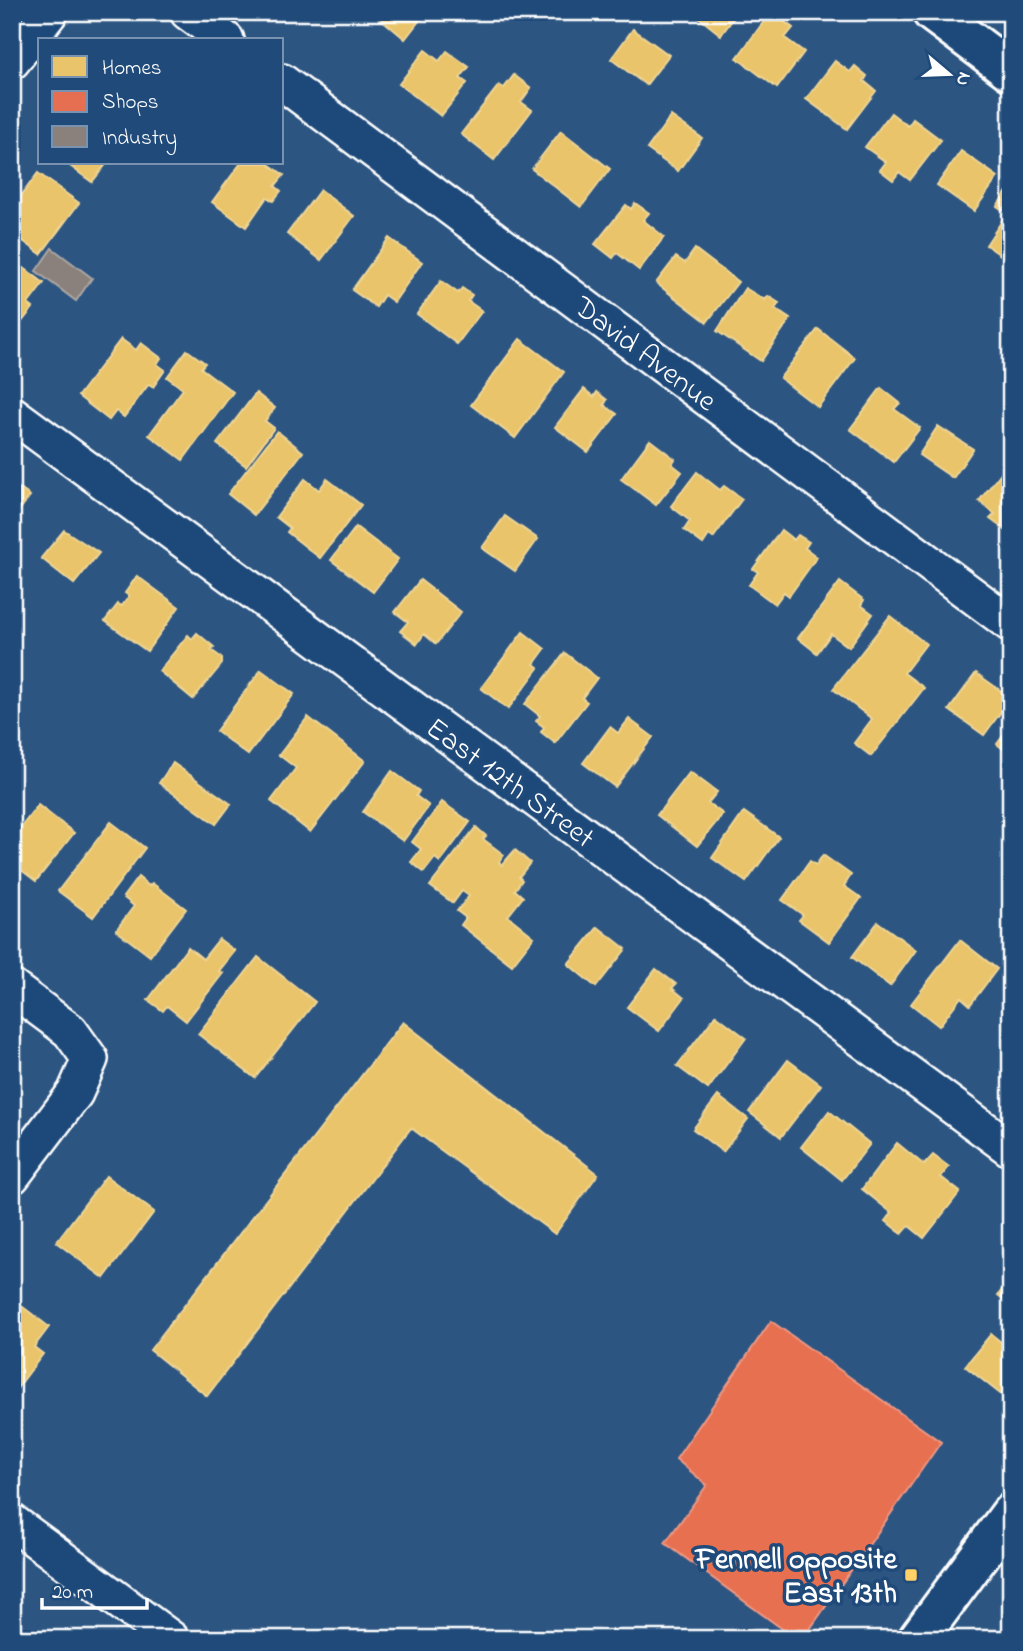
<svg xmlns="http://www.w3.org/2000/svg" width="1023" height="1651" font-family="'Indie Flower',sans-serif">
<rect width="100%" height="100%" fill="#2c5582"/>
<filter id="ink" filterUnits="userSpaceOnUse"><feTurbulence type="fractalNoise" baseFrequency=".0143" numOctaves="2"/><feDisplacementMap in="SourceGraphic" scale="14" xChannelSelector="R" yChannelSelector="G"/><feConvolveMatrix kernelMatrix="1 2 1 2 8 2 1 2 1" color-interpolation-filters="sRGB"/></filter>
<g filter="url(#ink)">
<!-- homes -->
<g fill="#e9c46a" stroke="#f0d697" stroke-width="2">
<path d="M373,12H426L405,39Z"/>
<path d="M692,12H738L721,35Z"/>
<path d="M771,12L793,28L785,38L804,52L777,88L737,58Z"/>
<path d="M633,29L669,55L646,85L611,59Z"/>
<path d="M425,50L439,61L447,51L469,67L460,78L467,83L441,116L399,84Z"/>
<path d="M835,61L850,72L855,66L867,76L864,81L876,91L847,129L806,99Z"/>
<path d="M514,75L531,88L521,102L532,110L494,160L461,134L499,85L504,88Z"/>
<path d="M891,113L908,126L913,119L941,140L910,180L899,172L893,180L880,170L886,162L865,147Z"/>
<path d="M671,116L702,138L678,171L647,149Z"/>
<path d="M561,131L610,169L581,207L532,169Z"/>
<path d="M961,151L998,177L974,211L937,185Z"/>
<path d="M66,163H107L92,182Z"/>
<path d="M241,163H267L284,175L275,186L281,191L273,201L267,197L246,227L212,202Z"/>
<path d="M38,173L79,203L41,254L12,233V208Z"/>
<path d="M1011,186V249L1005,258L986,245L1007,213L997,206Z"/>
<path d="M320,190L354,216L321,260L287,234Z"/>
<path d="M635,203L649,213L643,220L664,237L639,270L617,253L613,258L595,244L626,205L631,209Z"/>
<path d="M389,238L422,262L394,302L384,295L376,307L352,290Z"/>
<path d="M695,249L738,282L707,322L656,283L676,257L685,263Z"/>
<path d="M16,262L44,283L28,304L33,308L20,324L12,318V267Z"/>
<path d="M441,281L458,293L462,288L472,295L468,301L482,311L457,344L417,314Z"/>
<path d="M745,288L765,300L768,296L779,303L775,309L790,319L761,361L717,331Z"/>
<path d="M818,329L855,358L818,407L780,378Z"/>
<path d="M121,339L136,350L141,343L161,358L157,364L165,370L153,387L149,384L124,417L116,411L109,420L78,396Z"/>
<path d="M520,339L564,372L515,438L471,405Z"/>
<path d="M187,350L205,363L201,368L233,392L183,460L149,435L183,389L167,377Z"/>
<path d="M881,388L900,403L894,409L920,428L894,462L850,429Z"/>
<path d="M584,389L594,397L597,392L607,400L604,405L617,414L588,452L555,427Z"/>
<path d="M256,393L275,408L265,421L274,428L246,466L217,444Z"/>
<path d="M938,426L973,449L953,478L919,455Z"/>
<path d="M277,431L303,452L254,515L228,494Z"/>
<path d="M650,440L675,459L672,464L682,472L656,505L621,479Z"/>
<path d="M1011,460V531L1009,533L990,519L995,514L979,501Z"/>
<path d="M697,472L720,490L724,486L742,499L713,538L709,535L703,544L684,530L690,521L671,506Z"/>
<path d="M305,479L319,490L327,479L361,505L320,558L287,532L290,528L276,517Z"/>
<path d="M12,483L30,496L12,520Z"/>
<path d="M505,516L538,539L515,571L482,548Z"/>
<path d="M356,527L398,559L373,592L331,560Z"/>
<path d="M64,530L99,553L74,584L41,558Z"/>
<path d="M781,530L794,540L798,535L809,542L805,548L817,557L789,596L784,592L775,604L749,585L758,572L753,569Z"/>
<path d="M137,576L179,607L147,651L105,621L118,604L122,606L129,596L125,593Z"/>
<path d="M420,580L461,612L436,644L424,634L417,644L400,631L408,622L395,612Z"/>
<path d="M840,582L864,600L861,605L873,614L849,647L831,634L817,653L798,638Z"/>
<path d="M890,616L926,644L904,673L924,688L871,756L854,743L872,719L833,689Z"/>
<path d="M523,632L545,649L534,664L539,668L508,709L481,688Z"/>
<path d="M197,633L214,647L211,650L222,658V664L193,699L159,671L188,635L192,639Z"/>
<path d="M565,653L597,678L582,698L587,702L555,743L541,732L544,727L536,721L540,716L525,704Z"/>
<path d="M261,670L294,694L248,755L216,731Z"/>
<path d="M976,673L1011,698L984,735L949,710Z"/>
<path d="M308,717L365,761L310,832L271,801L296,768L279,755Z"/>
<path d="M629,719L653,737L615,787L583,763L610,727L618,733Z"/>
<path d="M1011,725V755L997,744Z"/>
<path d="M173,763L231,804L216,824L159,783Z"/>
<path d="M392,771L419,791L416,796L429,806L403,841L363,812Z"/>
<path d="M690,772L717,792L708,803L723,814L697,846L657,815Z"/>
<path d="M442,802L470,822L440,862L435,858L424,872L411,862L421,849L412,842Z"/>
<path d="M38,805L74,833L36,881L12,863V839Z"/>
<path d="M744,812L779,837L746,882L712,858Z"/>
<path d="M111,822L145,848L93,917L58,891Z"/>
<path d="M476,827L486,836L483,839L504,855L499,862L502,865L515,850L530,863L519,877L522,880L515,890L523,897L508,916L534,937L512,965L461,925L466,918L457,911L469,896L462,891L453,903L430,886Z"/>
<path d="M823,855L851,875L844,886L861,898L829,942L799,920L803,915L782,900L810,861L816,865Z"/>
<path d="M138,877L149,886L152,883L186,909L150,956L116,930L134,906L123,897Z"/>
<path d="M878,922L916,950L890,986L852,957Z"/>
<path d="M598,927L626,949L596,987L568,964Z"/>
<path d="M219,939L235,951L219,971L223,973L186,1021L167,1006L163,1011L148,1000L188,947L203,959Z"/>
<path d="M960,940L997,969L970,1005L961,997L939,1026L911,1004Z"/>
<path d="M258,957L315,1002L255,1078L198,1034Z"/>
<path d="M656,969L676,984L672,988L684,998L659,1031L627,1007Z"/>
<path d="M716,1015L746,1038L708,1089L677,1066Z"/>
<path d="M403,1022L598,1174L555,1234L411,1128L207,1396L150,1350Z"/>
<path d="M788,1060L821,1085L781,1137L749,1112Z"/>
<path d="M718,1096L748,1119L723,1152L693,1129Z"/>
<path d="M829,1111L870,1144L842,1180L801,1147Z"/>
<path d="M897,1143L924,1165L933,1155L949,1167L941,1177L960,1192L924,1238L909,1226L902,1234L886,1221L892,1213L862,1189Z"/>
<path d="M106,1176L154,1212L104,1278L56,1242Z"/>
<path d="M1011,1279V1305L998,1295Z"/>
<path d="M19,1304L49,1327L34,1347L43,1354L12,1395V1312Z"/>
<path d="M991,1334L1011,1350V1385L1003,1396L965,1366Z"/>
<path d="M12,1622L34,1639H12Z"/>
</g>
<!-- shops -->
<path fill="#e76f51" stroke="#ee9a85" stroke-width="2" d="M771,1321L941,1442L803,1639H796L665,1543L707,1485L676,1459Z"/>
<!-- industry -->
<path fill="#8a817c" stroke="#ada7a3" stroke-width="2" d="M52,248L92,278L76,301L36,271Z"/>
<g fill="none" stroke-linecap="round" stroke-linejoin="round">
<defs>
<g id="minor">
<path d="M188,12L226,40"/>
<path d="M12,61L50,12"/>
<path d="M282,82L1011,624"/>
<path d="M12,414L1011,1149"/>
<path d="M12,988L70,1031L90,1059L75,1093L12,1176"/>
<path d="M12,1522L171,1639"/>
</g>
<g id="secondary">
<path d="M932,12L1011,71"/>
<path d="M918,1639L1011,1513"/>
</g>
</defs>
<!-- minor casing -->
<use href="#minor" stroke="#fff" stroke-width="40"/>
<!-- secondary casing -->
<use href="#secondary" stroke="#fff" stroke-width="44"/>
<!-- minor -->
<use href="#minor" stroke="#1f4a7a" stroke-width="35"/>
<!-- secondary -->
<use href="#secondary" stroke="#1f4a7a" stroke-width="38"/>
</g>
</g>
<!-- markers -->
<rect fill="#ffd166" stroke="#1f4a7a" stroke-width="2.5" x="904" y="1568" width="14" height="14" rx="3.5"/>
<g text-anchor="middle" stroke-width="7" stroke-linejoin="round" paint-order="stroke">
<!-- street labels -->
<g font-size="30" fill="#fff" stroke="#1f4a7a">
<text transform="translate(646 353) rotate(37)" y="10">David Avenue</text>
<text transform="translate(511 782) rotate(36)" y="10">East 12th Street</text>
</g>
<!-- poi labels -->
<g font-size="30" font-weight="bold" fill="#fff" stroke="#1f4a7a" text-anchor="end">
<text x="897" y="1568">Fennell opposite<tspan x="897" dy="34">East 13th</tspan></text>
</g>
</g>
<!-- margin -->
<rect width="1023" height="1651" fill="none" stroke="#1f4a7a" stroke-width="42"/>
<rect x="21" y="21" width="981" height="1609" fill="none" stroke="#fff" stroke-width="2.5" filter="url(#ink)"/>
<!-- legend -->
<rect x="38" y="38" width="245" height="126" fill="#1f4a7a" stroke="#7992af" stroke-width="2"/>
<rect x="52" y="56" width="35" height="21" fill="#e9c46a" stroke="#7992af" stroke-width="2"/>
<text x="102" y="74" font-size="21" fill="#ffffff">Homes</text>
<rect x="52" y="91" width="35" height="21" fill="#e76f51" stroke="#7992af" stroke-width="2"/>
<text x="102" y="108" font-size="21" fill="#ffffff">Shops</text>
<rect x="52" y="126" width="35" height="21" fill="#8a817c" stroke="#7992af" stroke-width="2"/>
<text x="102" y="144" font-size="21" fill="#ffffff">Industry</text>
<!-- north arrow -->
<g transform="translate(949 74) rotate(109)" stroke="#1f4a7a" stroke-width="5" paint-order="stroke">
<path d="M0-5L12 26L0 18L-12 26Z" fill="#ffffff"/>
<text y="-10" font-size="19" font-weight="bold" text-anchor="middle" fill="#ffffff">N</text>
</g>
<!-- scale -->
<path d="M42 1598v10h105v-10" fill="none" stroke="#ffffff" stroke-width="3.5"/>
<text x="52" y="1598" font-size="21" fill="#ffffff" stroke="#1f4a7a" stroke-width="5" paint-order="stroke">20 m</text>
</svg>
